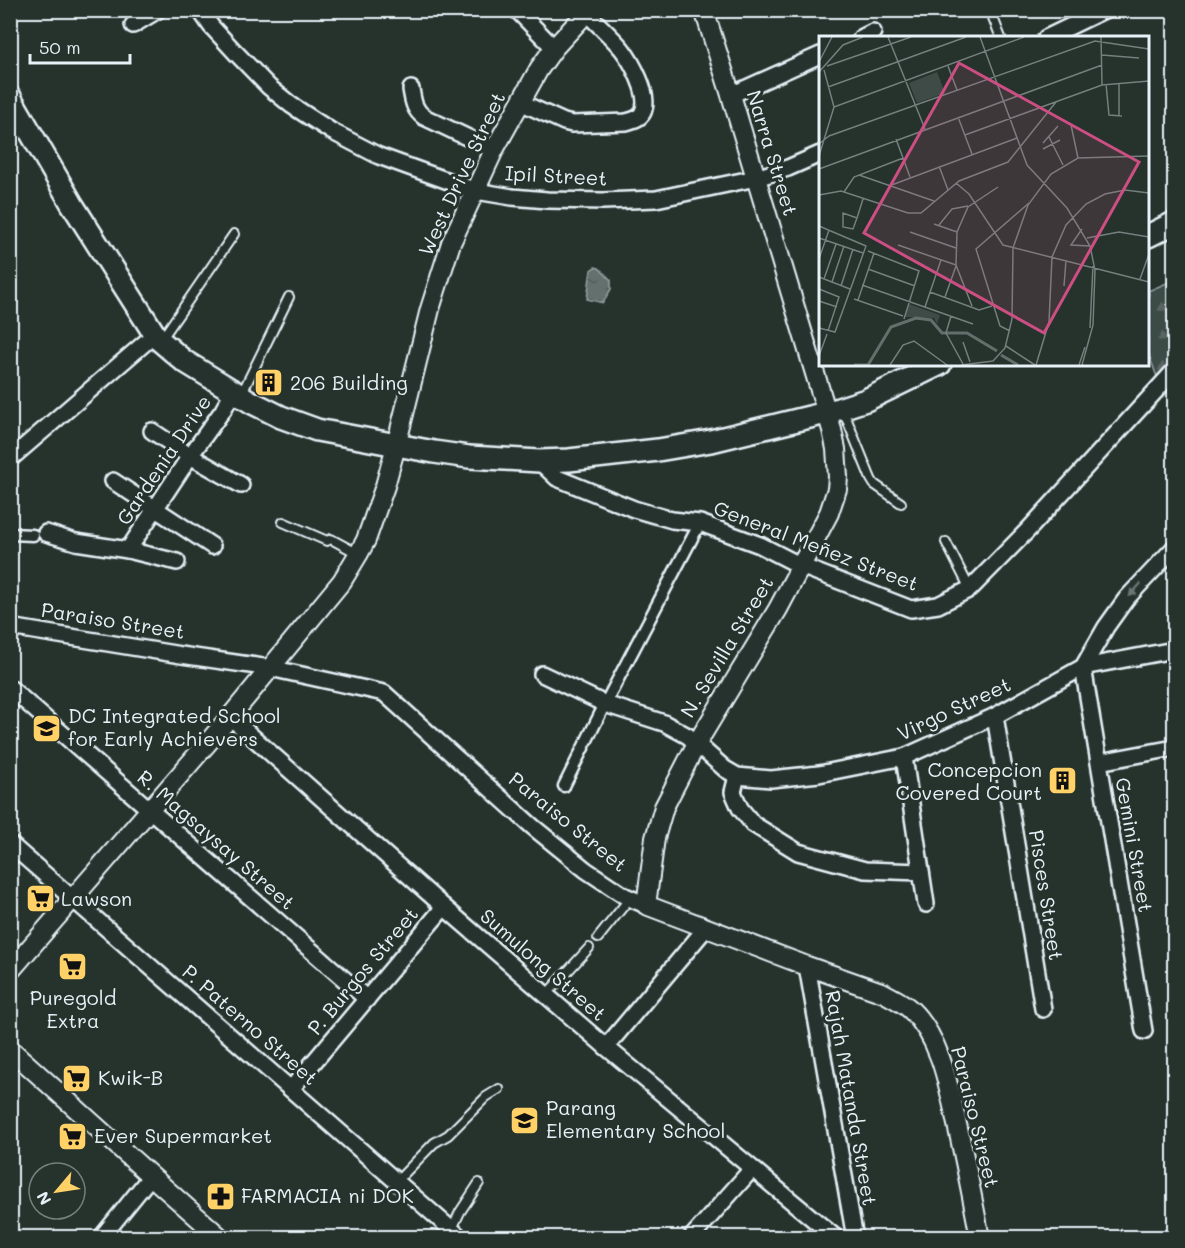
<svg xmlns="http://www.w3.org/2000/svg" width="1185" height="1248" font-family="Mali,sans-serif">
<defs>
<pattern id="forest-firs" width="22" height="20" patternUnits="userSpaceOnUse" patternTransform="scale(1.5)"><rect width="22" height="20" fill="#3e4b47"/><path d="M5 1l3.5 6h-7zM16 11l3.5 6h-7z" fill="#5a6562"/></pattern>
<pattern id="water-ripples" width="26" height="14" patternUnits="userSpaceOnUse" patternTransform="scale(1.5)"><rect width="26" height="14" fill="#636f6d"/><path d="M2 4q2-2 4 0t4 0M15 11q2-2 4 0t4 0" fill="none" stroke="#535a5a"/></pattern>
</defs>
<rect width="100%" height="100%" fill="#26332d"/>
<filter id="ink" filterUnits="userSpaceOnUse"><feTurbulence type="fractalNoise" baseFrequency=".0167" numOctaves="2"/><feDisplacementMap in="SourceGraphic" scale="12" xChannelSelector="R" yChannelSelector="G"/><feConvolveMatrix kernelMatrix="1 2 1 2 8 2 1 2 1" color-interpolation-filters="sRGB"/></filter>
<g filter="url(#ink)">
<!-- forest -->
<path fill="url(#forest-firs)" stroke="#939ea0" stroke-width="1.5" d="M1174,280V358L1157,377L1148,352V291Z"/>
<!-- water -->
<path fill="url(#water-ripples)" stroke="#98a3a5" stroke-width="1.5" d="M595,267L599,268L611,280V289L603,303L587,299L591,270Z"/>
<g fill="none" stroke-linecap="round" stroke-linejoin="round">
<defs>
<g id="service">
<path d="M990,10L1001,38"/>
<path d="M161,340L234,234"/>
<path d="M242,393L289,297"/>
<path d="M843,410L871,479L874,484L901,503"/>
<path d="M283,522L327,541L331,539L357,553"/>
<path d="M946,542L970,589"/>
<path d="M598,938L630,898"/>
<path d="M546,995L589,948"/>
<path d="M397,1181L434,1143L448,1135L486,1097L499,1089"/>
<path d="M452,1229L460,1212L479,1183"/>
</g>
<g id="pedestrian">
<path d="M10,534L33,535"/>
<path d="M564,786L605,704L700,523"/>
</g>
<g id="minor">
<path d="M200,10L211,26L235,52L269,87L291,105L331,131L379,156L476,191L512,197L547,200L603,201L656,199L756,178L788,168L820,154"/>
<path d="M517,10L554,48"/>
<path d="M133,25L158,10"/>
<path d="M861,38L873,32"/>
<path d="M1046,38L1104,10"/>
<path d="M411,89C413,101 414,110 424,117L494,150"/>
<path d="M731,95L820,55"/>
<path d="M520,102L564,122L572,124L626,122C634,120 642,118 644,109C649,93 632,62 622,49C611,36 598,25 586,12"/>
<path d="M152,431L190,456L241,485"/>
<path d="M10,459L154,335"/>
<path d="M539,461L557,478L634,509L672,520L700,523L760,545L801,566L911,609L938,605L970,589L1029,529L1174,371"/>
<path d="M113,481L212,546"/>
<path d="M46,533L76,542L128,550L177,562"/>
<path d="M128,550L190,456L223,410L233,392"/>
<path d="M10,627L181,655L270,668L384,693L533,827L586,870L625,896L646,905"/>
<path d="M1083,667L1144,1031"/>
<path d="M1083,667L1174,650"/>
<path d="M542,674L605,704L664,723L688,736L725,769L737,776L771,779L819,774L904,757L995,716L1083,667L1106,627L1126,599L1174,548"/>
<path d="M10,688L367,999"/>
<path d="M995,716L1043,1009"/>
<path d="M230,717L444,907L606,1047L836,1238"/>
<path d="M904,757L926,904"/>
<path d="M1099,762L1174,748"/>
<path d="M737,776L733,792L740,808L753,824L798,852L865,870L921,872"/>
<path d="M10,844L461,1238"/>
<path d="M807,966L855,1238"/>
<path d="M606,1047L706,928"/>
<path d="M291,1089L444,907"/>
<path d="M101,1238L151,1176"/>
<path d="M691,1238L752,1169"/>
</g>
<g id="tertiary">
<path d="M704,10L731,95L832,430L836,449L838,477L837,489L829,513L778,609L697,743L664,807L655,838L646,905L807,966L884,993C893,998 904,1003 911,1010C942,1040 949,1089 958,1129C966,1165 973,1201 980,1238"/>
<path d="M10,971L230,717L342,581L359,553L366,540L385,486L396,446L430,309L451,243L494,150L539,69L554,48L589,10"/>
<path d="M10,1049L151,1176L221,1238"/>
</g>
<g id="secondary">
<path d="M10,97L72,204L157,338L184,361L251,402L281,417L317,430L434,452L469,457L539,461L569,460L658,450L711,441L826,413L866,400L940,364"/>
<path d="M1148,236L1174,223"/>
</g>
</defs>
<!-- service casing -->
<use href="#service" stroke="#e8f1f8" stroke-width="12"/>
<!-- pedestrian casing -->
<use href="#pedestrian" stroke="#e8f1f8" stroke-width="15"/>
<!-- minor casing -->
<use href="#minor" stroke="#e8f1f8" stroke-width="20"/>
<!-- tertiary casing -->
<use href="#tertiary" stroke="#e8f1f8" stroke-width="22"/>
<!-- secondary casing -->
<use href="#secondary" stroke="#e8f1f8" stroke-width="26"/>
<!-- service -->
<use href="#service" stroke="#26332d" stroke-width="8"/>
<!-- pedestrian -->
<use href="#pedestrian" stroke="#26332d" stroke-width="10"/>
<!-- minor -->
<use href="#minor" stroke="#26332d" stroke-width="15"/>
<!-- tertiary -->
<use href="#tertiary" stroke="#26332d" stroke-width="18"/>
<!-- secondary -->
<use href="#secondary" stroke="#26332d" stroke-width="21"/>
</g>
<!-- one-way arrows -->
<defs><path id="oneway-solid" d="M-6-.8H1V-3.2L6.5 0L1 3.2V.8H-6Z" transform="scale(1.5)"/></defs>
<use fill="#6a7674" href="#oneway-solid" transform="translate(1135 590) rotate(132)"/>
</g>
<!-- icons -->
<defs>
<symbol id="building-square" viewBox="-11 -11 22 22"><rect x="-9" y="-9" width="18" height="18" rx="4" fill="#ffd166" stroke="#26332d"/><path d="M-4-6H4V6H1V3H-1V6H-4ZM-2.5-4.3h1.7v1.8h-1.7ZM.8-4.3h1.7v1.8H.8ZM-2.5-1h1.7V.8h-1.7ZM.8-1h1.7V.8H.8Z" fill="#111"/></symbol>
<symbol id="school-square" viewBox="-11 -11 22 22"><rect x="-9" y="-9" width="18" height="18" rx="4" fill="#ffd166" stroke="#26332d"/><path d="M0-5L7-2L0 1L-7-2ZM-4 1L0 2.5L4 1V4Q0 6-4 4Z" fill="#111"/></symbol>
<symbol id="supermarket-square" viewBox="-11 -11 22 22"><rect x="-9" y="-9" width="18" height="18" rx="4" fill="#ffd166" stroke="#26332d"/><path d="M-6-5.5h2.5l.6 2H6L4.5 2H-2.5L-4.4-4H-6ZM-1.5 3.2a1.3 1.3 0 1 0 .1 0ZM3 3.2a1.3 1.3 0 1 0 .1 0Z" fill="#111"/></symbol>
<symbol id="pharmacy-square" viewBox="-11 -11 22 22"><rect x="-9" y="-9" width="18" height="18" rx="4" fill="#ffd166" stroke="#26332d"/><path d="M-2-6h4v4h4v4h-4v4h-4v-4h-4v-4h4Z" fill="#111"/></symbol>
</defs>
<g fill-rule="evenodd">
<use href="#building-square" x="252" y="366" width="33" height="33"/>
<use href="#school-square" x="30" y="712" width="33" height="33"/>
<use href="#building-square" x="1046" y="764" width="33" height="33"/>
<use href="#supermarket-square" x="24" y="882" width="33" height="33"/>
<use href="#supermarket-square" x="56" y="950" width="33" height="33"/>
<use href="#supermarket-square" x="60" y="1062" width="33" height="33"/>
<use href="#school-square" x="508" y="1104" width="33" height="33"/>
<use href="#supermarket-square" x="56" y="1120" width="33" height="33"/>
<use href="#pharmacy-square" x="204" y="1180" width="33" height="33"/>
</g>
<g text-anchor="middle" stroke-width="6" stroke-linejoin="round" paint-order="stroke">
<!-- street labels -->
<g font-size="20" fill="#e8f1f8" stroke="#26332d">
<text transform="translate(772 153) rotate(73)" y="7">Narra Street</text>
<text transform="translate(462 174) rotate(-65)" y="7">West Drive Street</text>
<text transform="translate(556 176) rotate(3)" y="7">Ipil Street</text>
<text transform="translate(164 460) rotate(-56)" y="7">Gardenia Drive</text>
<text transform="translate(816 546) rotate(21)" y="7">General Meñez Street</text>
<text transform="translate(113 621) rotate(9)" y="7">Paraiso Street</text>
<text transform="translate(727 647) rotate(-59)" y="7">N. Sevilla Street</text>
<text transform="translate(954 709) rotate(-25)" y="7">Virgo Street</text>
<text transform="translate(568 822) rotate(39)" y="7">Paraiso Street</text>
<text transform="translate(216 840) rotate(41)" y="7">R. Magsaysay Street</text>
<text transform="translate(1134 845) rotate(80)" y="7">Gemini Street</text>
<text transform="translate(1046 895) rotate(81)" y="7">Pisces Street</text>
<text transform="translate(543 965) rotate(41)" y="7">Sumulong Street</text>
<text transform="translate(363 971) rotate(-50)" y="7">P. Burgos Street</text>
<text transform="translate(250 1025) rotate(41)" y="7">P. Paterno Street</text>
<text transform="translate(851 1098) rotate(80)" y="7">Rajah Matanda Street</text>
<text transform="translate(975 1117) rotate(76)" y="7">Paraiso Street</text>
</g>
<!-- poi labels -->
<g font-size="20" fill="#e8f1f8" stroke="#26332d" text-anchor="start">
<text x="290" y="390">206 Building</text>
<text x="68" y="723">DC Integrated School<tspan x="68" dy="23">for Early Achievers</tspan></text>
<text x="1042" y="777" text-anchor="end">Concepcion<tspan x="1042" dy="23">Covered Court</tspan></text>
<text x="61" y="906">Lawson</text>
<text x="73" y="1005" text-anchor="middle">Puregold<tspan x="73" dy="23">Extra</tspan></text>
<text x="98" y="1085">Kwik-B</text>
<text x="546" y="1115">Parang<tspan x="546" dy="23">Elementary School</tspan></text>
<text x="94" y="1143">Ever Supermarket</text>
<text x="241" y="1203">FARMACIA ni DOK</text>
</g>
</g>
<!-- overview -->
<g transform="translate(819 36)">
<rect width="330" height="330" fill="#26332d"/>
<path d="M118,36L126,57L98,67L90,47ZM90,268L121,279L118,288L115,282L86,281Z" fill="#3e4b47"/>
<path fill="none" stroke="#636f6d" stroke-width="3" d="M182,319L199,329M35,329H49L72,291L97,282L112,284L123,297H148L178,315"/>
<path fill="none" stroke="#747f7e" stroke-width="1.5" d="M69,1L106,93M161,1L208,129L248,172L271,210L276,234L274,289L263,329M282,1L283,49M283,19L320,22M0,26L13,1M8,30L92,1M129,30L138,54M0,36L24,9L44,1M300,47V80M287,48L290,79L303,80M9,51L147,1M15,71L205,1M139,81L153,118M252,89L259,122M146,99L283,49L330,45M230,101L244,129M77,103L91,141M224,107L239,90M0,108L10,100L276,5L330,13M224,113L241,104M0,120L15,71L5,34M120,130L129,154M0,133L283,29M40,139L115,165M137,147L150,158L184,209L330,246M70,150L198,102M25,156L35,141L84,122M0,159L22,155L89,177H102L140,145L189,126L237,66M38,182L24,177V191L34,193L38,182L44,163M115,188L138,196M120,189L133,173L149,170M0,190L47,210L16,296L0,292M263,193L252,209L271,210M91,196L137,212M0,202L44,217M268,202L300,196L330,201M79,209L137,229M49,215L100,235L85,283M0,223L10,194M49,233L96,250M0,241L31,253M5,243L17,208M321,243L330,218M13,246L25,210M43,249L154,288M22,250L34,213M245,250L247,224M0,253L20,261L9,295M111,256L160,274L173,270M126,261L137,230M35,263L84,280M39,264L55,217M0,265L18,271M153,270L137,229L138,196L149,171L179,151M106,271L122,224M132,280L127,297L144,328M271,292L274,230M191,295L181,290L157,213L210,167M144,306L151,326M187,310L216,329M0,320L8,298M71,329L84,309L95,305L128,329M142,329L174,325L186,312L193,283L194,212L209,169L232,138L259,122L330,120M217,329L230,286L233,221L247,189L267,168L286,158L306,154L330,157M260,329L266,311"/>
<path fill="#cc4e82" fill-opacity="0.15" stroke="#cc4e82" stroke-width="3" d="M140,27L320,126L225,297L45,197Z"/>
<rect width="330" height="330" fill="none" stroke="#e8f1f8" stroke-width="3"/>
</g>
<!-- margin -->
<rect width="1185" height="1248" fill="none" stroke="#26332d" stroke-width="36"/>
<rect x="18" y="18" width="1149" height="1212" fill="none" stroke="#e8f1f8" stroke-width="2" filter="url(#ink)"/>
<!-- north arrow -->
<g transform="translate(57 1191) rotate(241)"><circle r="28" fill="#26332d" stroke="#747f7e" stroke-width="1.5"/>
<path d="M0-4.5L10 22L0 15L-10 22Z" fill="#ffd166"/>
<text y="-9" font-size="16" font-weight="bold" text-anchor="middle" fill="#e8f1f8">N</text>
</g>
<!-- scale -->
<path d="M30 54v9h100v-9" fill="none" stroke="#e8f1f8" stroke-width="3"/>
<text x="39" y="54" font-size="18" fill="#e8f1f8" stroke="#26332d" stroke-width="4.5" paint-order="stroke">50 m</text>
</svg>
